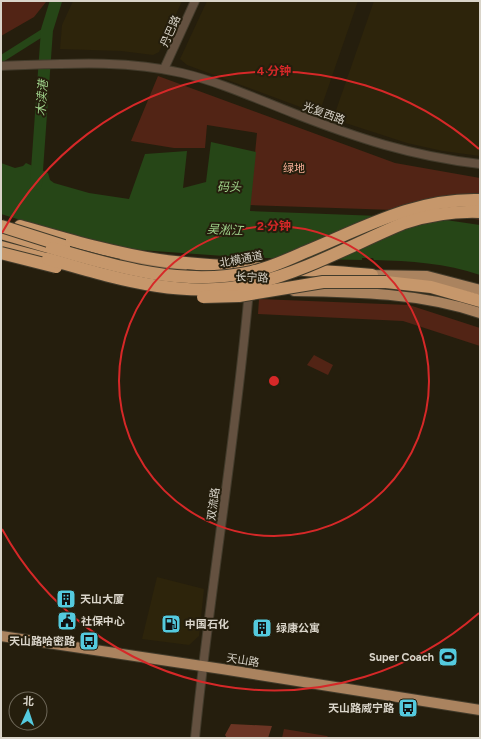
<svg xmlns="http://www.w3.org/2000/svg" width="481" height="739" font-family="Figtree,'Noto Sans SC',sans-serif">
<rect width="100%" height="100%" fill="#251e0d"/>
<!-- built -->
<g fill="#2d240b">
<path d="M73,1H182L159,52L153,55L121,51L60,49L62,25Z"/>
<path d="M207,1H358L319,114L187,65L180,59Z"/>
<path d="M374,1H480V156L443,151L407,143L333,119Z"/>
<path d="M157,577L204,589L199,636L189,645L142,639Z"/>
</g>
<!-- green -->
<g fill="#522415">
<path d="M1,1H46V2L34,17L1,36Z"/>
<path d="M158,76L395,163L480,178V220L424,211L250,205L257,133L207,125L205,148H174L131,141Z"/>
<path d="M259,299L409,305L480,328V346L403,321L258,314Z"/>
<path d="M314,355L333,365L328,375L307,365Z"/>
<path d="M284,729L327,736L329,738H282Z"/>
</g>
<!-- forest -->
<path fill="#6b3524" d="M231,724L272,726L268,738H227L225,735Z"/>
<!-- water -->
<path fill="#264617" d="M211,142L256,152L250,211L432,218L480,225V275C446,263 410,261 374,260L373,258H362V260L264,258V255L238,254V257L112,248L1,214V163L15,168L23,166L26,163L48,173L50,180L54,183L89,193L129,199L145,154L187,151L183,188L206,182Z"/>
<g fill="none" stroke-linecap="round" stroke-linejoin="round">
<!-- canal -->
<path stroke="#264617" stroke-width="7" d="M1,59L47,30"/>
<!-- river -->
<path stroke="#264617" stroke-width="12" d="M36,184L47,30L56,1"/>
<defs>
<g id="minor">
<path d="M1,66C61,64 123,59 182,73C220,82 257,99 293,113C357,138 411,156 480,164"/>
<path d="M164,69L195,1"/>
<path d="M195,738C210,588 236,440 249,290"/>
</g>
<g id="major">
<path d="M124,262L182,268"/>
<path d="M366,275L427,276L480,290"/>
<path d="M294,291C358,292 420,293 480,313"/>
<path d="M1,636L222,669L480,710"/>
</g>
<g id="highway">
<path d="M20,226C66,239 112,253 159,260C230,270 301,267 372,275"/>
<path d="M1,233L52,248"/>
<path d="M1,247L46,259"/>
<path d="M386,282L431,287L480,301"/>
</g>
</defs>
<!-- minor casing -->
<use href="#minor" stroke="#423b2b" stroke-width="10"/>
<!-- major casing -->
<use href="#major" stroke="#423b2b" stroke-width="12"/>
<!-- highway casing -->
<use href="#highway" stroke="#423b2b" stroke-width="14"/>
<!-- minor -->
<use href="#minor" stroke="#645140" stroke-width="8"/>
<!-- major -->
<use href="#major" stroke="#aa835f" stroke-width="10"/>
<!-- highway -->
<use href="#highway" stroke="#c6976b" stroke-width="12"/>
<defs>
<g id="highway-bridge">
<path d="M1,226L64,246"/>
<path d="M52,248C116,267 184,287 251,272C270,268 287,260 305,252C363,228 415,198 480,200"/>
<path d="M1,253L56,267"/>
<path d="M48,259C114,278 186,301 256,283C306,271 356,243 404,223C429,215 454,211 480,212"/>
<path d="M203,297L239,296L323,282H386"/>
</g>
</defs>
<!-- highway-bridge casing -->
<use href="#highway-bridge" stroke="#423b2b" stroke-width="14" stroke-linecap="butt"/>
<!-- highway-bridge -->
<use href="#highway-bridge" stroke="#c6976b" stroke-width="12"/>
</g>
<!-- distance rings -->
<g fill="none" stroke="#d62828" stroke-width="2">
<circle cx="274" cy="381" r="155"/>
<path d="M479 613A310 310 0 0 1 2 529M2 233A310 310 0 0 1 479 149"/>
</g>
<!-- icons -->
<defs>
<symbol id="building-square" viewBox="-11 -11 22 22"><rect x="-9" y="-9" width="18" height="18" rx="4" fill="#54cade" stroke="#251e0d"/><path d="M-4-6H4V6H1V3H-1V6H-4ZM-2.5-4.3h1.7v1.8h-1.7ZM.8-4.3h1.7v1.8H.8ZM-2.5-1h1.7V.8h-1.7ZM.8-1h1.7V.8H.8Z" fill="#111"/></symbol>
<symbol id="civic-square" viewBox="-11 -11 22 22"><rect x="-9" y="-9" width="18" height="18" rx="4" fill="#54cade" stroke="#251e0d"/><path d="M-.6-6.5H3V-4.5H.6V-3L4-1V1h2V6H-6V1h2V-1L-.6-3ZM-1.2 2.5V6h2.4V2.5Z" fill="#111"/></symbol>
<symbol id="fuel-square" viewBox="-11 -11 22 22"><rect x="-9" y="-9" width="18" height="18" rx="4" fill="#54cade" stroke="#251e0d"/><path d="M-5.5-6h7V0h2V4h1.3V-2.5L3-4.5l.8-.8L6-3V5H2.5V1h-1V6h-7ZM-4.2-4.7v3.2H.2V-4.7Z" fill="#111"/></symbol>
<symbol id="bus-square" viewBox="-11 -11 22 22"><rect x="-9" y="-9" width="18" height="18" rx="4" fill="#54cade" stroke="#251e0d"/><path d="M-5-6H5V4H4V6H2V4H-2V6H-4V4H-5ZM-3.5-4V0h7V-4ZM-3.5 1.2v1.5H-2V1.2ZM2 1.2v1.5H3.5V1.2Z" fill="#111"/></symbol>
<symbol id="stadium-square" viewBox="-11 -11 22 22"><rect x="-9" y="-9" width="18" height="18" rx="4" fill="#54cade" stroke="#251e0d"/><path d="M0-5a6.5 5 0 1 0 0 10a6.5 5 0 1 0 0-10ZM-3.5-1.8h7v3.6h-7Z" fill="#111"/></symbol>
</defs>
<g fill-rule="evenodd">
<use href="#building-square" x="55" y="588" width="22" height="22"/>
<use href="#civic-square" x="56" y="610" width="22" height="22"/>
<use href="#fuel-square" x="160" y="613" width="22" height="22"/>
<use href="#building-square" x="251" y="617" width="22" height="22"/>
<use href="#bus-square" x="78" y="630" width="22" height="22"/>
<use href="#stadium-square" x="437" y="646" width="22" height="22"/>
<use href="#bus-square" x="397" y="697" width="22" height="22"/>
</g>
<g text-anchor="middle" stroke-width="4" stroke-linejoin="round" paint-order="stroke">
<!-- street labels -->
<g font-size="11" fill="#d9d4c9" stroke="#251e0d">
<text transform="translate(170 31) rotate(-66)" y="4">丹巴路</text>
<text transform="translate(324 113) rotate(20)" y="4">光复西路</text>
<text transform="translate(241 259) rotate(-11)" y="4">北横通道</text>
<text transform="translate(252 277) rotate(3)" y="4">长宁路</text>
<text transform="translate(213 504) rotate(-82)" y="4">双流路</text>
<text transform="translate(243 660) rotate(9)" y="4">天山路</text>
</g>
<!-- park labels -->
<g font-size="11" fill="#f5ae97" stroke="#251e0d">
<text x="294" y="172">绿地</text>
</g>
<!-- poi labels -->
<g font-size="11" font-weight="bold" fill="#d9d4c9" stroke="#251e0d" text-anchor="start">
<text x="80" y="603">天山大厦</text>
<text x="81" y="625">社保中心</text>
<text x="185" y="628">中国石化</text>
<text x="276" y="632">绿康公寓</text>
<text x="75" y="645" text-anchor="end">天山路哈密路</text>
<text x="434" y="661" text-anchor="end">Super Coach</text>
<text x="394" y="712" text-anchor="end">天山路威宁路</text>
</g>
<!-- water labels -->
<g font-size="12" font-style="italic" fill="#a0d38b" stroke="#251e0d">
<text transform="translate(42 98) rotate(-86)" y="4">木渎港</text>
<text x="229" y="191">码头</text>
<text transform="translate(225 230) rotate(3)" y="4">吴淞江</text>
</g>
</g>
<circle cx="274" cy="381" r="6" fill="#d62828" stroke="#251e0d" stroke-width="2"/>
<g font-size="12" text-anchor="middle" font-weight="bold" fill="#d62828" stroke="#251e0d" stroke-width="4" stroke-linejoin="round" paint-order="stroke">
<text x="274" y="75">4 分钟</text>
<text x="274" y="230">2 分钟</text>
</g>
<!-- border -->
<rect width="481" height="739" fill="none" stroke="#d9d4c9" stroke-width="4"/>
<!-- north arrow -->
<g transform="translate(28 711) rotate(3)"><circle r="19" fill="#251e0d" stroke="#6d6758"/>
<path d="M0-3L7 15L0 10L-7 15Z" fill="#54cade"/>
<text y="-6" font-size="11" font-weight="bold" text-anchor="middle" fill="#d9d4c9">北</text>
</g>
</svg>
